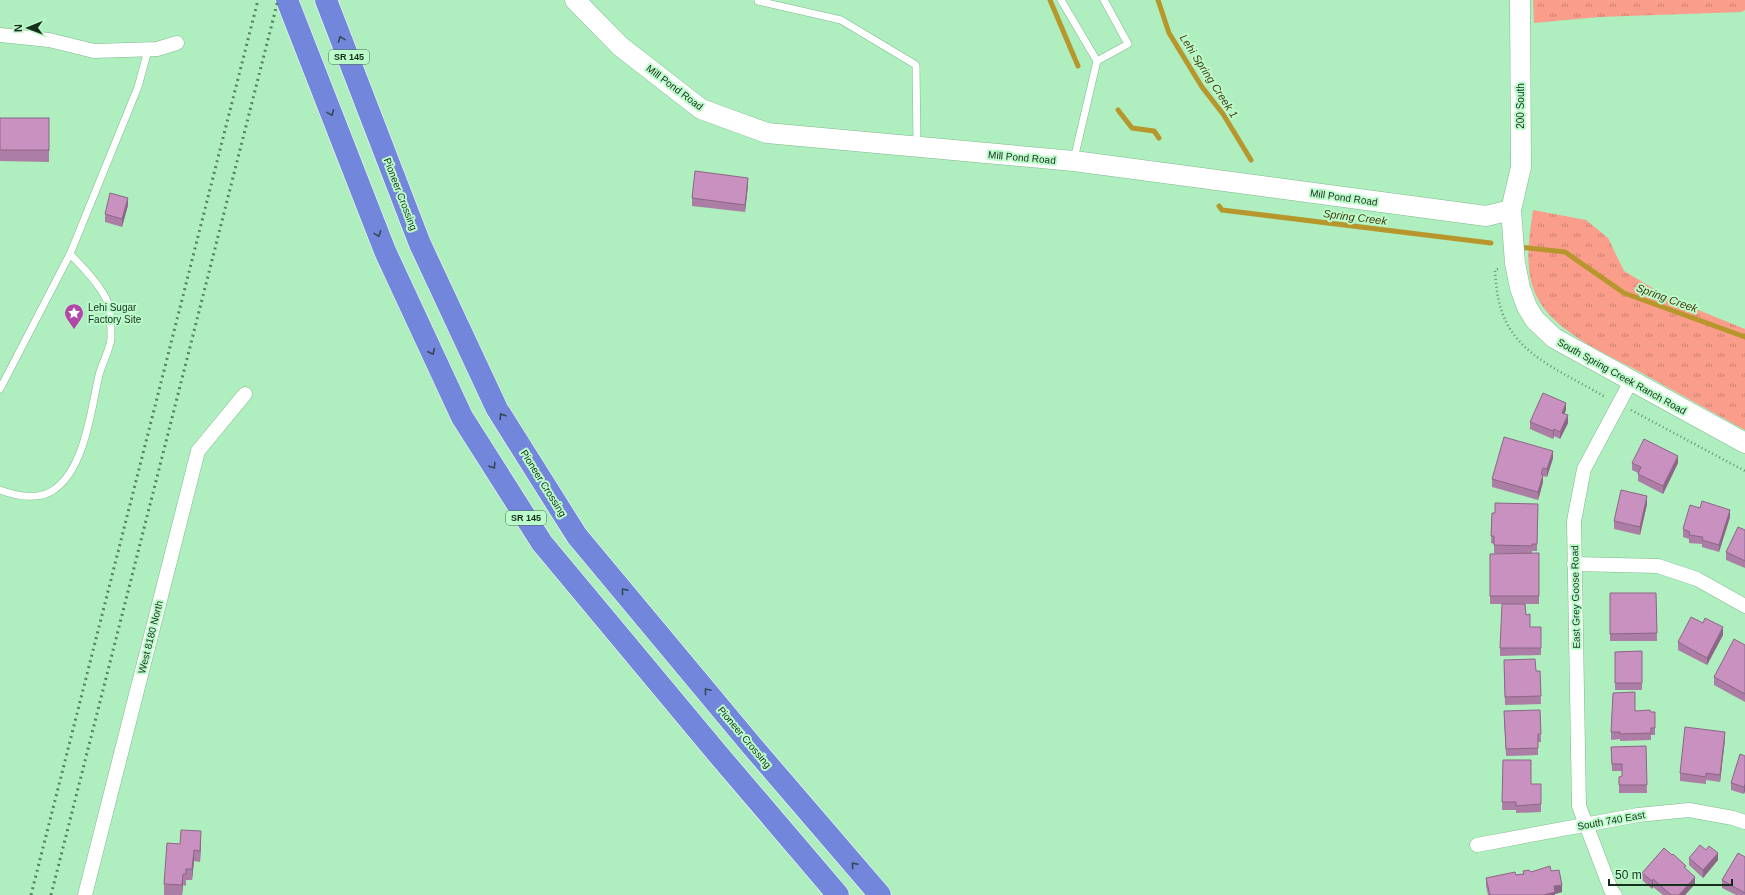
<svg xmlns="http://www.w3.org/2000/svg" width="1745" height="895" font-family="Helvetica,sans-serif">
<defs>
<pattern id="grass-tufts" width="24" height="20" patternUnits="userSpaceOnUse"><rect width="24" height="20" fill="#fa9d8b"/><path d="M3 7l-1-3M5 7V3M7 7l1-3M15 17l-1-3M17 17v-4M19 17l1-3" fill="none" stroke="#c98071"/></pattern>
</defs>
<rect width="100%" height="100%" fill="#afeebe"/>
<!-- grass -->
<g fill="url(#grass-tufts)">
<path d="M1533,0H1745V10L1741,12L1599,17L1534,23Z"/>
<path d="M1533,210L1586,220L1608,238L1624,271L1671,299L1745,329V430C1711,411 1677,393 1644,374C1611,356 1557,334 1538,299C1523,272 1529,239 1533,210Z"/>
</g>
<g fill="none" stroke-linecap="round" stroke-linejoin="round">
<!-- stream -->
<g stroke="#b7972c" stroke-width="5">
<path d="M1050,0L1078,66"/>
<path d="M1158,0L1169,33L1202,87L1223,114L1251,160"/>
<path d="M1118,110L1132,128L1154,131L1159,138"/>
<path d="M1219,206L1222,210L1491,243"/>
<path d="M1520,247L1565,252L1624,293L1745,337"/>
</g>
<defs>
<g id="lane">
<path d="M1061,0L1097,61L1074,159"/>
<path d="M758,1L841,20L916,65L917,145"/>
<path d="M1097,61L1128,44L1104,0"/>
<path d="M0,389L70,254L138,87L148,50"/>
<path d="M0,490C16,496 40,501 55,489C85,467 91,410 99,375C102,363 110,350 111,338C111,328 111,316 109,307C106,291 82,266 70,254"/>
</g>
<g id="street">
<path d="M0,35L49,40L94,51L157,49L177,43"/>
<path d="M1574,564L1658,566L1697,579L1745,606"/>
<path d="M1477,845L1638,815L1689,810L1733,818L1745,822"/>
<path d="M85,895L198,451L245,394"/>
<path d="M1615,895L1611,890L1579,806L1574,521L1584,469L1631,381"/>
</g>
<g id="secondary">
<path d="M575,0L620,46L701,109L767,133L1074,161L1486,216L1511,210"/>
<path d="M1520,0L1521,167L1511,210L1515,263L1520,288L1527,307L1535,320L1554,338L1745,443"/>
</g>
<g id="highway">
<path d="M287,0L385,251L462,417L542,543L717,753L838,895"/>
<path d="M326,0L420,244L497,409L577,536L752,746L880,895"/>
</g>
</defs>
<!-- lane casing -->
<use href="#lane" stroke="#7eba8d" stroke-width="8"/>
<!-- street casing -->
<use href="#street" stroke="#7eba8d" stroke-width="15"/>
<!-- secondary casing -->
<use href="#secondary" stroke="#7eba8d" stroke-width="21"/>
<!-- highway casing -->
<use href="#highway" stroke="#fff" stroke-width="23"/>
<!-- path -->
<g stroke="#669271" stroke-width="2.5" stroke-dasharray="1 3" stroke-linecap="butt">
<path d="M1498,269L1495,270C1496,284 1497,298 1502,312C1517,357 1568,374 1605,397"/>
<path d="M1631,410L1745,471"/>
</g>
<!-- lane -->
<use href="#lane" stroke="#fff" stroke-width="7"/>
<!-- street -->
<use href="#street" stroke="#fff" stroke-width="14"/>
<!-- secondary -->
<use href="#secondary" stroke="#fff" stroke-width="20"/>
<!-- highway -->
<use href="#highway" stroke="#7287db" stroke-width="22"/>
<!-- rail -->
<g stroke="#588263" stroke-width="3" stroke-dasharray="2 4" stroke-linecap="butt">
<path d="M31,895L258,0"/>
<path d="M51,895L278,0"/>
</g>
</g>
<!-- wall -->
<g fill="#ac7da5">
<path d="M0,118H49V162L0,161Z"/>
<path d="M748,185L745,212L692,206V198Z"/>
<path d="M128,205L122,227L105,222V214Z"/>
<path d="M1566,410L1564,414L1568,423L1560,439L1554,436L1553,439L1530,429V422Z"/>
<path d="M1553,458L1547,477L1543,476V482L1538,500L1492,487V479Z"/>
<path d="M1632,463H1678L1663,494L1638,481V473L1632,470Z"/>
<path d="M1538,504L1537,551H1532V553H1539V604H1525L1526,615L1530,627H1541V655L1500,656V648L1525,604H1490V554L1512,553H1494V544L1491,543L1492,513H1495Z"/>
<path d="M1647,504L1640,535L1614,529V521Z"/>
<path d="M1730,517L1719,552L1702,547V544L1689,543V539L1683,537V529Z"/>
<path d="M1745,530V568L1726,560V552Z"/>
<path d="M1610,593H1656L1657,641H1610Z"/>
<path d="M1723,635L1707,665L1678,650V642Z"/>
<path d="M1745,645V702L1714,685V677Z"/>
<path d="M1642,651V690H1615V652Z"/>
<path d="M1504,667L1536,671H1540L1541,704L1505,705Z"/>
<path d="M1540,710L1541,742H1538V755L1506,756L1504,718Z"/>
<path d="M1635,711L1651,712L1655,728V735H1651V740L1620,741V739L1611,740V732Z"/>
<path d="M1725,739L1720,782L1706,780V784L1680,781V773Z"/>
<path d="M1646,746L1647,793H1619V777L1622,776V771H1612L1611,747Z"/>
<path d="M1745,756V791L1744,794L1731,790V783Z"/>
<path d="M1503,760L1531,784H1541V812L1516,813V810H1502Z"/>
<path d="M201,843L200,862L194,861L192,880H186V886L183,885L182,895H164V884L180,844Z"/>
<path d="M1706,850L1718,860L1703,878L1689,865V858Z"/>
<path d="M1672,855L1686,869L1695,884L1685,895H1663L1653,887L1652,889L1642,880V873Z"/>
<path d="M1745,857V895H1736L1722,888V880Z"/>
<path d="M1551,871L1562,892L1555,894V895H1488L1486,886V878L1516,875L1531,872Z"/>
</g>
<!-- shaded-wall -->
<g fill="#8c6686">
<path d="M748,178V185L745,212V205Z"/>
<path d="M128,198V205L122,227V219Z"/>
<path d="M1566,403V410L1562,420V413Z"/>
<path d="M1568,415V423L1560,439V432Z"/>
<path d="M1554,429V436L1553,439V431Z"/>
<path d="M1553,451V458L1547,477V469Z"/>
<path d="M1678,456V463L1663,494V486Z"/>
<path d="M1543,475V482L1538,500V492Z"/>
<path d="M1647,496V504L1640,535V527Z"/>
<path d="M1730,510V517L1719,552V545Z"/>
<path d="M1723,627V635L1707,665V658Z"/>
<path d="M1725,732V739L1720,782V775Z"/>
<path d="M1745,784V791L1744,794V787Z"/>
<path d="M201,831V843L200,862V851Z"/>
<path d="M194,850V861L192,880V869Z"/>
<path d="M1718,853V860L1703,878V870Z"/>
<path d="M183,874V885L182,895V885Z"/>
<path d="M1695,877V884L1685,895H1679Z"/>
<path d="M1653,879V887L1652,889V881Z"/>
<path d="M1562,885V892L1555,894V895H1544L1554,886Z"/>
</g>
<!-- building -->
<g fill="#c891c0" stroke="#8c6686">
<rect x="0" y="118" width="49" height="32"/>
<path d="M695,171L748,178L745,205L692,198Z"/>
<path d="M110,193L128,198L122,219L105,214Z"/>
<path d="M1543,393L1566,403L1562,413L1568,415L1560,432L1554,429L1553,431L1530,422Z"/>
<path d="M1504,437L1553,451L1547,469L1543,468L1541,474L1543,475L1538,492L1492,479Z"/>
<path d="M1644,439L1678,456L1663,486L1638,474L1641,467L1632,463Z"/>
<path d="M1621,490L1647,496L1640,527L1614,521Z"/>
<path d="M1702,501L1730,510L1719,545L1702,540L1703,537L1689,535L1690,532L1683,529L1690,505L1700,508Z"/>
<path d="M1495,503L1538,504L1537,544H1532V546L1494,545V536H1491L1492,513H1495Z"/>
<path d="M1738,527L1745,530V561L1726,552Z"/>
<path d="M1539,553V596H1490V554Z"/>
<path d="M1610,593H1656L1657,633L1610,634Z"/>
<path d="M1502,604H1525L1526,615L1530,614V627H1541V648H1500Z"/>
<path d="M1691,617L1703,623L1705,618L1723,627L1707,658L1678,642Z"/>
<path d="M1734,639L1745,645V694L1714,677Z"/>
<path d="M1642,651V683H1615V652Z"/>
<path d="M1535,659L1536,671H1540L1541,696L1505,697L1504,660Z"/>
<path d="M1635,692V711L1650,710L1651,712H1655V728H1651V733L1620,734V732H1611L1613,693Z"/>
<path d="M1540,710L1541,734H1538V748L1506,749L1504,711Z"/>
<path d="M1685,727L1725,732L1720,775L1706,773V777L1680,773Z"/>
<path d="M1646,746L1647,785H1619V777L1622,776V764H1612L1611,747Z"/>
<path d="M1740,754L1745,756V784L1744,787L1731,783Z"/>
<path d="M1503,760H1531V784H1541V804L1516,806V802H1502Z"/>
<path d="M181,830L201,831L200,851L194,850L192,869H186V874H183L182,885L164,884L167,843L180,844Z"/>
<path d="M1700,845L1706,850L1709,846L1718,853L1703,870L1689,858Z"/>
<path d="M1664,848L1672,855L1673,854L1686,866L1684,867L1695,877L1679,895H1671L1653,879L1652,881L1642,873Z"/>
<path d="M1738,853L1745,857V893L1722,880Z"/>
<path d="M1550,866L1551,871L1559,870L1562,885L1554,886L1555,892L1544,895H1490L1486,878L1515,872L1516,875L1524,874L1523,871L1529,870L1531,872Z"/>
</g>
<!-- one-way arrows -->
<defs><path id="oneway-chevron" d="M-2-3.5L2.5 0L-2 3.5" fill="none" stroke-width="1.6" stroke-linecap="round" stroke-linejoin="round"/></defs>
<g stroke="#324956">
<use href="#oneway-chevron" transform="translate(341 39) rotate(-111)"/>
<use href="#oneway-chevron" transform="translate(331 113) rotate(69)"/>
<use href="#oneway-chevron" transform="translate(378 234) rotate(69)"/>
<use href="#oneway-chevron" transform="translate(432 352) rotate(65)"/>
<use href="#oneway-chevron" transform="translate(502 416) rotate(-122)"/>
<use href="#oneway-chevron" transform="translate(493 466) rotate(58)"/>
<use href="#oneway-chevron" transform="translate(624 591) rotate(-130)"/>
<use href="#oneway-chevron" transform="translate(707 691) rotate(-130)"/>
<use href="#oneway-chevron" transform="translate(854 865) rotate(-131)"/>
</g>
<!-- icons -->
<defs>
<symbol id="sight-pin" viewBox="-11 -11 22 30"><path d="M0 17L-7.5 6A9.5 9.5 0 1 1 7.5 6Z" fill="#b147a8" stroke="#bcfbca"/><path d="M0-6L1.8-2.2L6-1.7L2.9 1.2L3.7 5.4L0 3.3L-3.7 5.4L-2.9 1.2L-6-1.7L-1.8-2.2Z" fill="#fff"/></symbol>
</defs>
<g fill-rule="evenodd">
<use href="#sight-pin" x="63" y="302" width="22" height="30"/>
</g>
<g text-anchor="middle" stroke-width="4" stroke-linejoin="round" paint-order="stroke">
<!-- shield labels -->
<g fill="#bcfbca" stroke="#486c51" stroke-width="1">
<rect x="329" y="50" width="40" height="14" rx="3"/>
<rect x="506" y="511" width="40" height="14" rx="3"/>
</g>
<g font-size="9" font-weight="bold" fill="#162f1d">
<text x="349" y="60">SR 145</text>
<text x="526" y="521">SR 145</text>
</g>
<!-- street labels -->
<g font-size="10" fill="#162f1d" stroke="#bcfbca">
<text transform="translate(675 87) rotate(37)" y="4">Mill Pond Road</text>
<text transform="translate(1520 106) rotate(-90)" y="4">200 South</text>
<text transform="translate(1022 157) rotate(5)" y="4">Mill Pond Road</text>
<text transform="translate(401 194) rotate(69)" y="4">Pioneer Crossing</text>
<text transform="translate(1344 197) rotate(8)" y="4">Mill Pond Road</text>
<text transform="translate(1622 376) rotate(29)" y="4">South Spring Creek Ranch Road</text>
<text transform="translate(544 483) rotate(58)" y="4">Pioneer Crossing</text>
<text transform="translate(1575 597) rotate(-91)" y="4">East Grey Goose Road</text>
<text transform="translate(150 637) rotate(-76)" y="4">West 8180 North</text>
<text transform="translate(745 737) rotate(50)" y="4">Pioneer Crossing</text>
<text transform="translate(1611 820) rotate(-10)" y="4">South 740 East</text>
</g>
<!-- poi labels -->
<g font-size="10" fill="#162f1d" stroke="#bcfbca" text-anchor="start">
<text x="88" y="311">Lehi Sugar<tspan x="88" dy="12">Factory Site</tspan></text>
</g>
<!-- water labels -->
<g font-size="11" font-style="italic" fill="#483b10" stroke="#bcfbca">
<text transform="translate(1209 76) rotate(57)" y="4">Lehi Spring Creek 1</text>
<text transform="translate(1355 217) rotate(7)" y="4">Spring Creek</text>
<text transform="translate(1667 298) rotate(20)" y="4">Spring Creek</text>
</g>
</g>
<!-- north arrow -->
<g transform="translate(28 28) rotate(269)" stroke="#bcfbca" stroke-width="3" paint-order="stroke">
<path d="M0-3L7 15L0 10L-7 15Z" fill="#162f1d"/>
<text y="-6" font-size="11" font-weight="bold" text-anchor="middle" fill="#162f1d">N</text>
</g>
<!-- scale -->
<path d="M1609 879v6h123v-6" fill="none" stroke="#162f1d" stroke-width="2"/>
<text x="1615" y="879" font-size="12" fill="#162f1d" stroke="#bcfbca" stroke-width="3" paint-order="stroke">50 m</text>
</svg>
